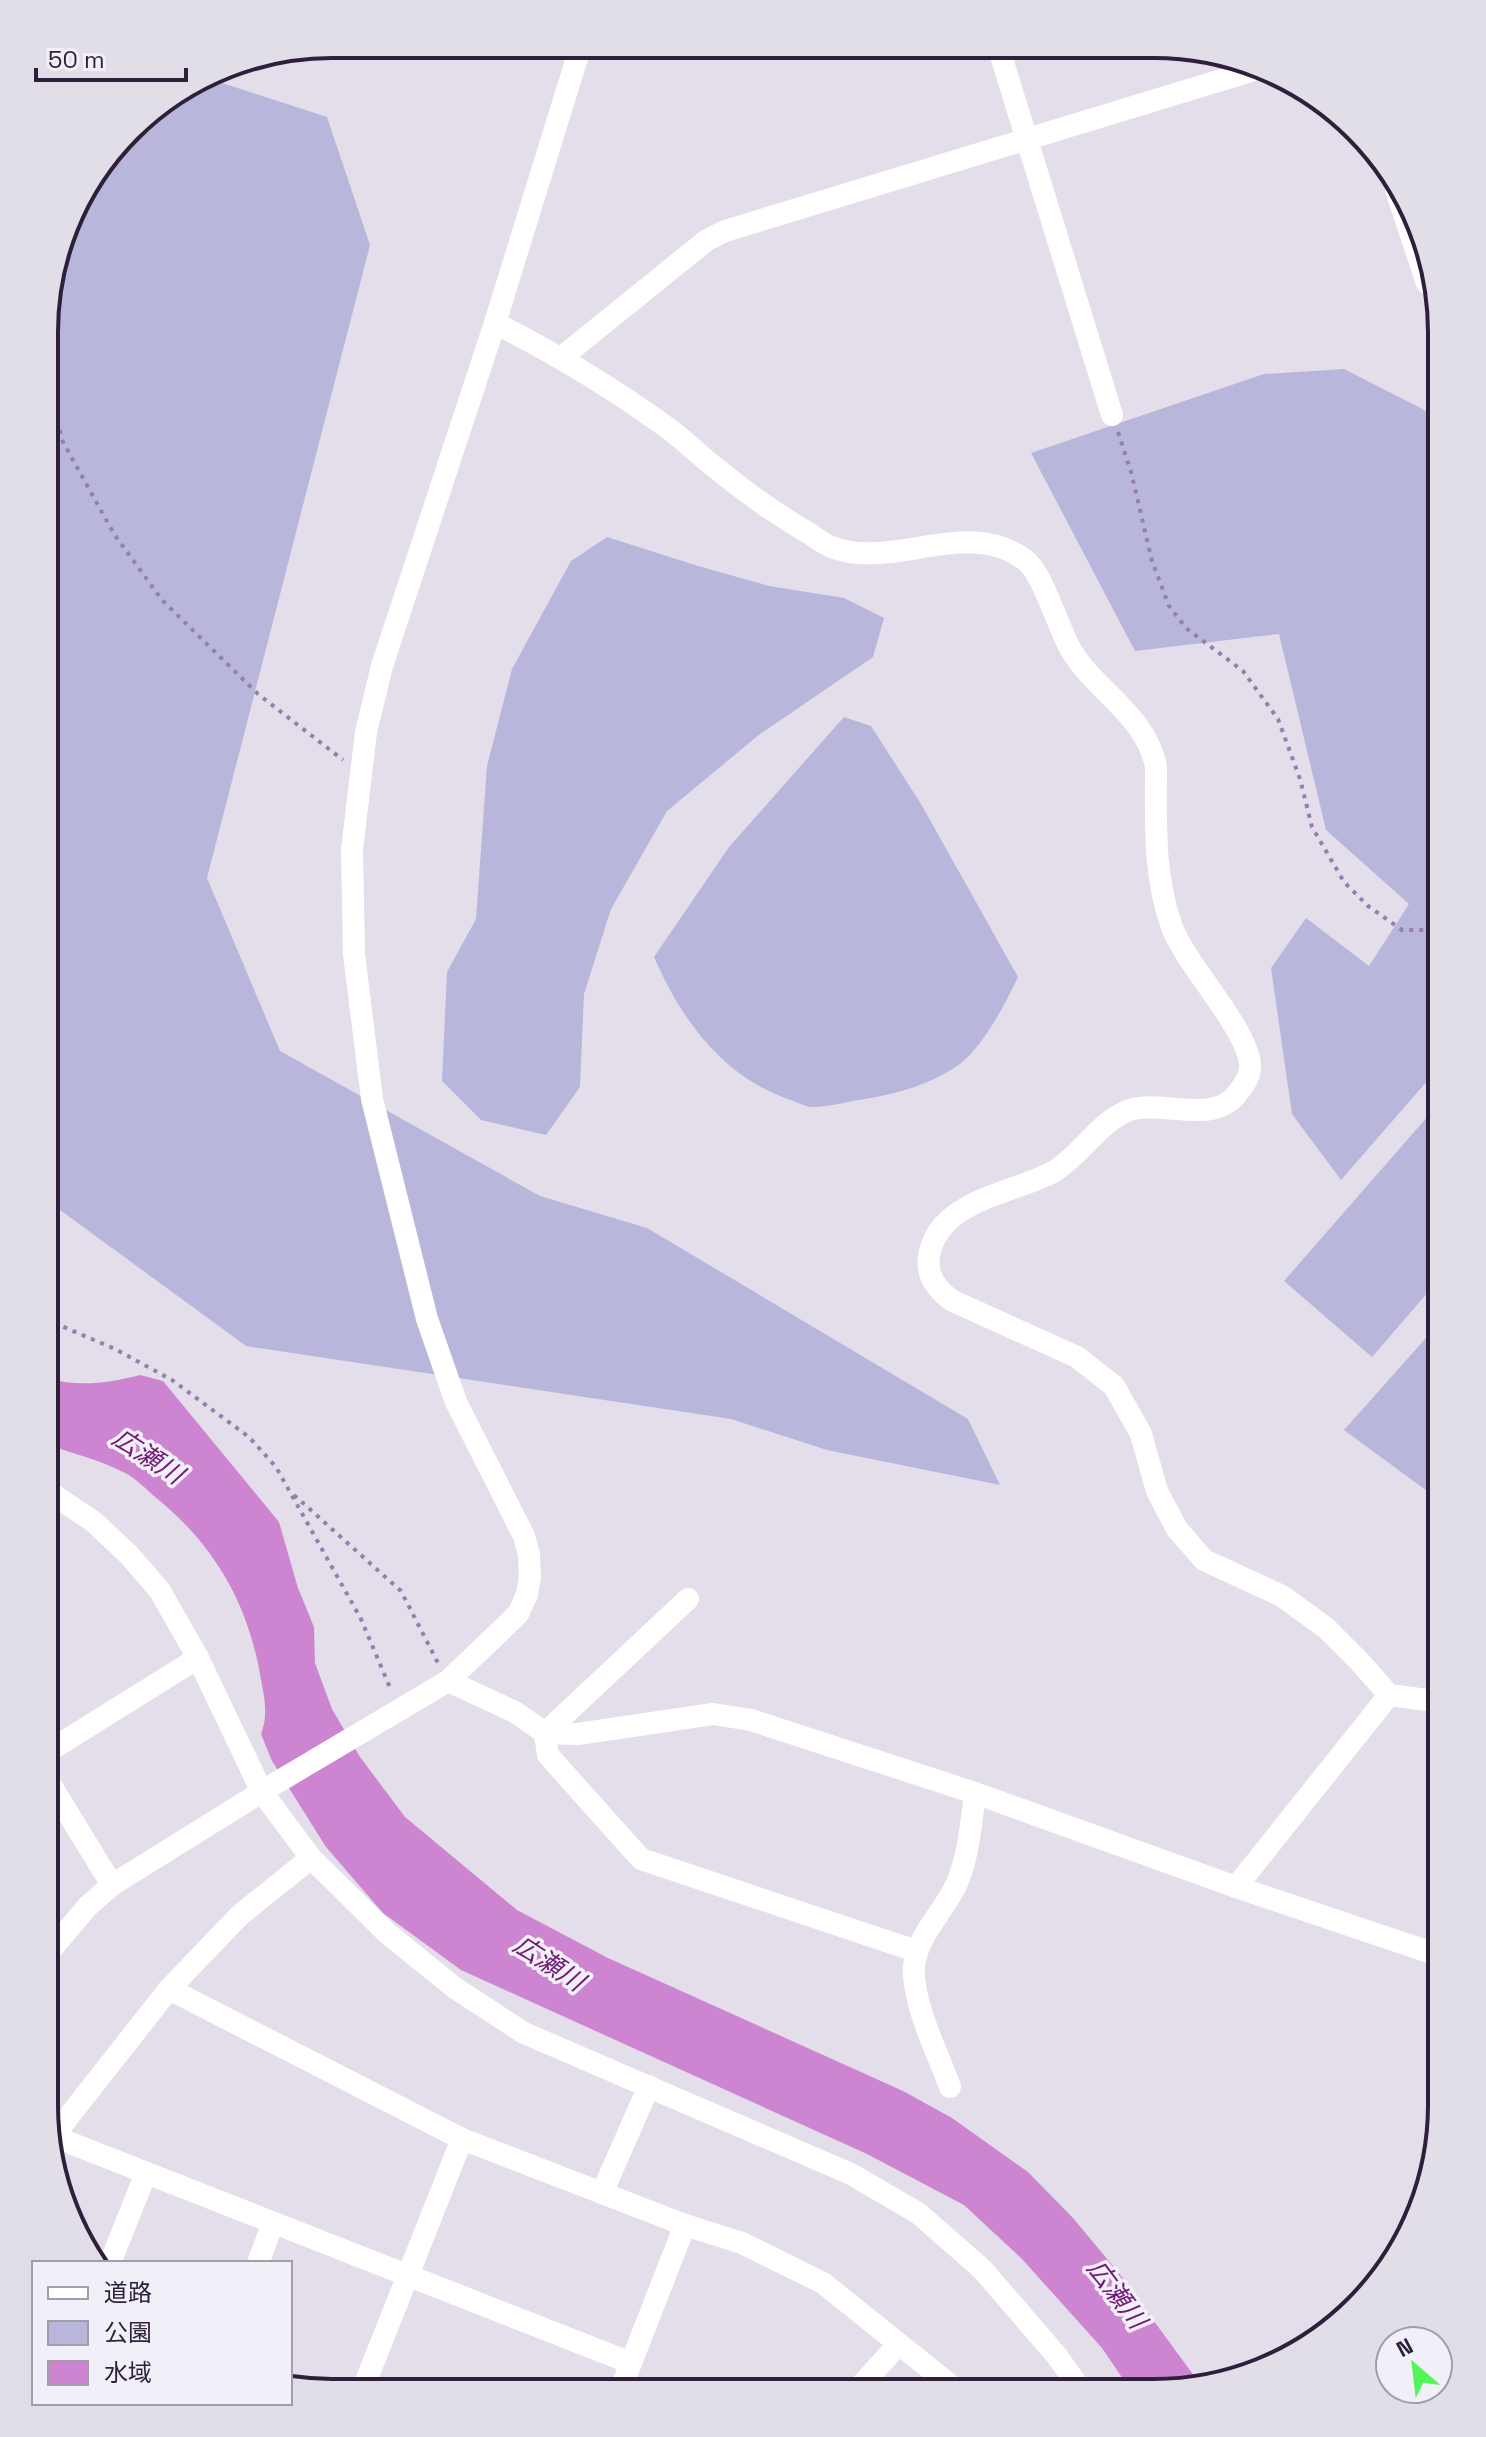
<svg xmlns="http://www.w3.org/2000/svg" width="1486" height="2437" font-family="'Space Grotesk','Noto Sans JP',sans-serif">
<rect width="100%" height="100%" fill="#e3deea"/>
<!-- green -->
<g fill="#b9b6dc">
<path d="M204,77L327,117L370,245L207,878L280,1051L540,1196L647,1228L968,1419L1000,1485L827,1450L731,1419L246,1346L45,1199L46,295L74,204L142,116Z"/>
<path d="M1344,369L1442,419V1064L1341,1180L1292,1114L1271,968L1306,918L1369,966L1409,904L1326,830L1279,634L1135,651L1031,453L1264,374Z"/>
<path d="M607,537L698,566L769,586L844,598L884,618L873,657L760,734L667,811L611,909L584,994L580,1087L546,1135L481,1120L442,1081L447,972L476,919L487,766L512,669L571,561Z"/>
<path d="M844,717L871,726L921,804L1018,977C1006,1003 983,1046 961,1063C935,1083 897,1094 865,1099C848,1101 827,1108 811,1107C803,1106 795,1101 788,1099C722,1076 681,1019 654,957L729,847Z"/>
<path d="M1442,1100V1276L1372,1357L1284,1281Z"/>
<path d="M1442,1320V1502L1344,1430Z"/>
</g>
<!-- water -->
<path fill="#ce85d1" d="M140,1375L163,1381L279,1522L298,1588L314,1627L315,1663L332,1709L360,1757L405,1817L517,1910L608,1958L903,2091L952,2118L1028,2172L1073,2218L1118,2272L1200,2384L1154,2393H1123L1129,2388L1102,2348L1022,2259L964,2205L867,2154L461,1970L383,1913L326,1847L272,1761L261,1734C268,1716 265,1699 261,1680C249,1604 214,1544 154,1496C145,1488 135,1478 125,1473C101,1460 71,1453 45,1444V1377C76,1388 109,1383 140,1375Z"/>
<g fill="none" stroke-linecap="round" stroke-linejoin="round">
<!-- path -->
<g stroke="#967eaf" stroke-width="4" stroke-dasharray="4 6" stroke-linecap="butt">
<path d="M46,297L47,294"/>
<path d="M46,382L63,442L114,534L162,600L258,694L343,760"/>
<path d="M1118,432L1131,472L1152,561L1169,606L1186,628L1243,671L1278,719L1300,779L1312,827L1344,882L1368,906L1402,930H1442"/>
<path d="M45,1319L115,1349L172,1380L249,1437L276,1467L361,1619L391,1690"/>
<path d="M294,1495L401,1591L439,1665"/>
</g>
<!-- minor -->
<g stroke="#fff" stroke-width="22">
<path d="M998,46L1112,415"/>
<path d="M1396,190L1427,283"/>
<path d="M495,323C554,353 611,387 665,426C682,438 696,452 712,465C741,489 773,512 805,531C814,536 822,543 831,547C893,571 967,516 1025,560C1043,573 1058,628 1071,650C1095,691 1145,714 1156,766C1156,821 1153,875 1172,927C1186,966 1253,1034 1250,1069C1249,1079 1243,1087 1236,1095C1212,1124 1165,1101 1133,1109C1101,1118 1082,1155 1053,1172C1012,1194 938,1200 929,1256C926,1276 938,1291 953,1301L1077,1357L1114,1386L1141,1434L1157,1491L1177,1529L1204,1560L1282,1596L1326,1628L1360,1662L1389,1695L1442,1702"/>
<path d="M562,357L707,240L725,231L1251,71"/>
<path d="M45,1489L94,1522L129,1555L160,1591L198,1658L262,1792L311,1858L387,1933L455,1988L524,2033L851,2174L918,2213L982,2269L1057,2356L1083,2393"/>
<path d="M448,1681L515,1712L545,1733L578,1734L713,1714L751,1720L975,1793L1236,1887L1441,1956"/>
<path d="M545,1733L548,1755L641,1859L916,1951"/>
<path d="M545,1733L688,1599"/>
<path d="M44,1754L198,1658"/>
<path d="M44,1774L112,1885"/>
<path d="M271,1786L448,1681L518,1614L527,1594L530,1577L529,1555L524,1536L456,1402L427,1319L372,1099L354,954L352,850L366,732L382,666L495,323L581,45"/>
<path d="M1236,1887L1389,1695"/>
<path d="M169,1989L462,2139L685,2225L742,2243L823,2283L959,2392"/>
<path d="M950,2087C937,2051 917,2014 914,1976C911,1940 944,1913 957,1883C969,1854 971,1823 975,1793"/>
<path d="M50,2135L631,2363"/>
<path d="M51,2139L169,1989L240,1915L311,1858"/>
<path d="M602,2193L649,2086"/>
<path d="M110,2263L146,2173"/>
<path d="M258,2263L273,2223"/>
<path d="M362,2391L462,2139"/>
<path d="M620,2391L685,2225"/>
<path d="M855,2392L898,2345"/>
</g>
<!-- tertiary -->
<path stroke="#fff" stroke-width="22" d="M44,1958L88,1906L112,1885L271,1786"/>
</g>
<g text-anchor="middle" stroke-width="7" stroke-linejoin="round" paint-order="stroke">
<!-- water labels -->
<g font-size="26" font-style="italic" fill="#731976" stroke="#f1eff7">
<text transform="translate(148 1456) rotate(33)" y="9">広瀬川</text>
<text transform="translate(549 1963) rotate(33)" y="9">広瀬川</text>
<text transform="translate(1117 2294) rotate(53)" y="9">広瀬川</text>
</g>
</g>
<!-- crop -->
<path d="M0 0H1486V2437H0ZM332 58H1154A274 274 0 0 1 1428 332V2105A274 274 0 0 1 1154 2379H332A274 274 0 0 1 58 2105V332A274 274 0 0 1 332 58Z" fill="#e1dee8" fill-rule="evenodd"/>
<path fill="none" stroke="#2e1f3a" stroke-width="4" d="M332 58H1154A274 274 0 0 1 1428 332V2105A274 274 0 0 1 1154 2379H332A274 274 0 0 1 58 2105V332A274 274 0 0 1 332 58Z"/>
<!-- legend -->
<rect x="32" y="2261" width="260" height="144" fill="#f1eff7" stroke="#a39cab" stroke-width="2"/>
<rect x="48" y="2287" width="40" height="12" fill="#ffffff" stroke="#a39cab" stroke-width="2"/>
<text x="104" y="2301" font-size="24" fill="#2e1f3a">道路</text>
<rect x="48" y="2321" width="40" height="24" fill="#b9b6dc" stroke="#a39cab" stroke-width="2"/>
<text x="104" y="2341" font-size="24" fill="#2e1f3a">公園</text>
<rect x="48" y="2361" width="40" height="24" fill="#ce85d1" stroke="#a39cab" stroke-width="2"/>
<text x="104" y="2381" font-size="24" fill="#2e1f3a">水域</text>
<!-- north arrow -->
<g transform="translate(1414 2365) rotate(332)"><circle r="38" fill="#f1eff7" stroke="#a39cab" stroke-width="2"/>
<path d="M0-6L14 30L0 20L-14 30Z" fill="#52f45a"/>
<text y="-12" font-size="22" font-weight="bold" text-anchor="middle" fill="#2e1f3a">N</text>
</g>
<!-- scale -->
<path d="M36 68v12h150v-12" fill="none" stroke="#2e1f3a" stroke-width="4"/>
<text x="48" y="68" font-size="24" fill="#2e1f3a" stroke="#f1eff7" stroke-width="6" paint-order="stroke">50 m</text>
</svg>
